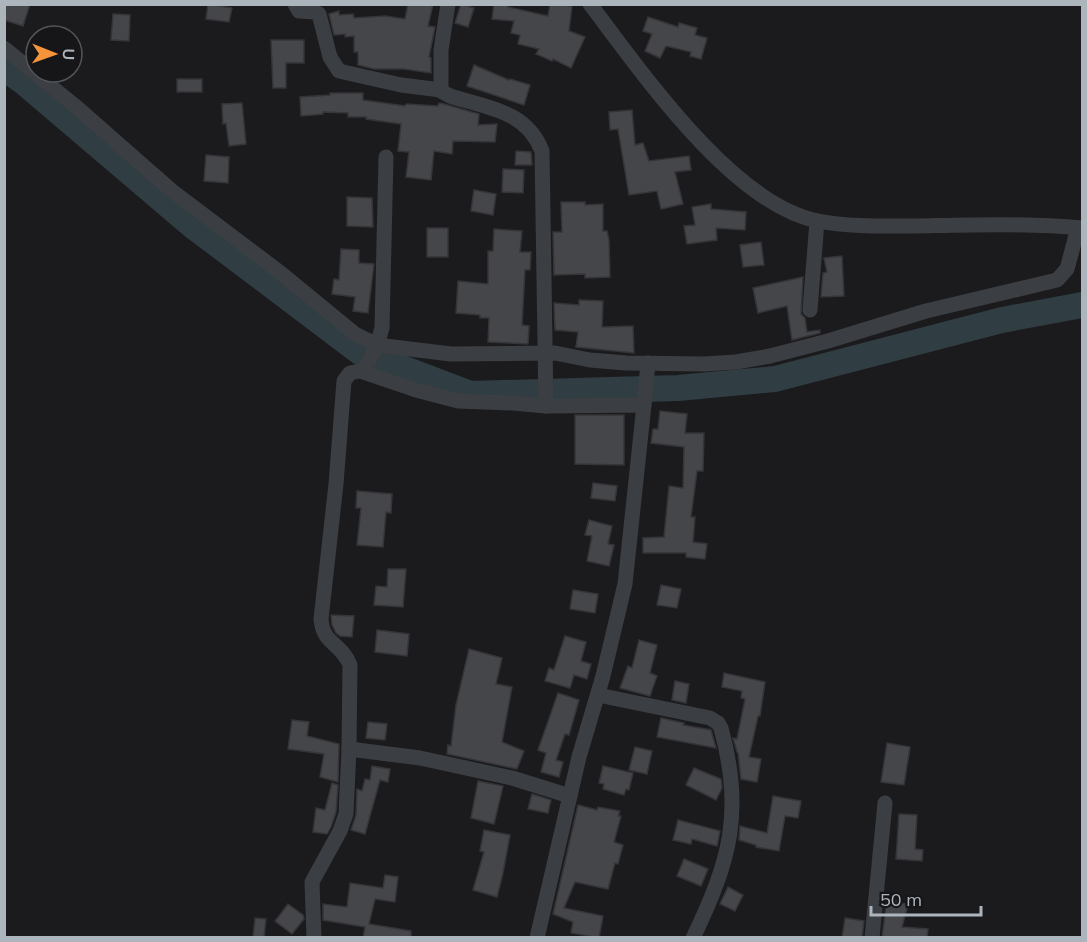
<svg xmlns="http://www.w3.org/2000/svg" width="1087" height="942" font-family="Mulish,sans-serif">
<rect width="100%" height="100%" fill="#1b1b1d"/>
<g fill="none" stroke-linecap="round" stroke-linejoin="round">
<!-- river -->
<path stroke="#303d42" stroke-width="26" d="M4,68L25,83L193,226L360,352L470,394L678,388L775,379L1002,320L1082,305"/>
</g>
<!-- building -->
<g fill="#45464a" stroke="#353539" stroke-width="1.5">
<path d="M4,4H30L23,26L4,20Z"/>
<path d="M208,4L232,8L229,22L206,19Z"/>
<path d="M408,4H433L428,26L435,27L429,57L431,58V73L404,69H374L358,65V52H354V36L345,37V34L334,35L329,14L339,11V15L353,14L354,18L385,16L405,19Z"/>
<path d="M461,4L474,8L468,27L455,23Z"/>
<path d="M494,4H508V7L548,16L550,4L572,6L569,31L585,37L571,68L553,59L552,61L536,54L539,49L518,44L520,35L511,33L514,21L492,19Z"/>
<path d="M113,14L130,15L129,41L111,40Z"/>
<path d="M648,17L678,27L679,23L697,28L695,35L707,38L701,59L690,56L691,52L666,46L660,58L645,51L652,34L643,31Z"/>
<path d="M271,40H304V63H286V88H273Z"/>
<path d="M474,65L509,80L510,79L530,85L524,105L467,86Z"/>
<rect x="177" y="79" width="25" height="13"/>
<path d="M330,93H363V100L405,106L406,104L438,106L439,103L444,104L479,114L478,125L497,124L495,142L453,141L452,154L434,151L431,180L406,177L409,152L398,151L401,124L366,119V117H348V113L323,112V114L301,116L300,97L330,95Z"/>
<path d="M242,103L246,144L229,146L226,123L223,124L222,104Z"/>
<path d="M632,110L635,145L643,143L649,161L689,156L691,170L675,172L683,204L661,209L657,191L629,195L618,129L610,130L609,112Z"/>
<path d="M516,151L531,152L532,165H515Z"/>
<path d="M206,155L229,157L228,183L204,181Z"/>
<path d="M503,169L524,170L523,193L502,192Z"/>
<path d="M474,190L496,194L493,215L471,211Z"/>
<path d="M347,197L372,198L373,227L347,226Z"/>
<path d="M561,202H585V205L603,204V231H607L609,240L610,277L585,278V274L554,275L553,232H562Z"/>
<path d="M711,204V209L746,212L745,230L716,228L717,240L687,244L684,226L695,225L692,207Z"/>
<rect x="427" y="228" width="21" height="29"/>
<path d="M494,229L522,231L520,252H531L530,270H525L522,325L529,326L528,344L488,342L489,318H480V315L456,313L458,281L488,284V251H493Z"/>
<path d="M761,242L764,265L743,267L740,245Z"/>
<path d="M341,249L359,250V263L374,264L368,313L353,311L355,297L332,294L334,279L339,280Z"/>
<path d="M842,256L844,296L821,297L823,273L827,272L824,258Z"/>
<path d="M803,277L801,314L805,318L807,332L820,330V333L792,340L787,306L758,313L753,288Z"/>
<path d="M579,300L603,301L602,327L633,326L634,353L576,347L578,332L555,330L554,303L579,305Z"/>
<path d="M660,411L687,414L685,433H704L703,471H697L691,517H695L693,542L707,544L705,559L686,557V553H643V538L664,537L669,486L683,488L684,447L651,443L653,429H658Z"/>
<path d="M575,415H624V465L575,464Z"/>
<path d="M593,483L617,486L615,501L591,498Z"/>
<path d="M357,491L392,494L391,513L386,512L383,547L357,545L361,508H356Z"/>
<path d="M589,520L612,526L608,544L614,545L609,566L587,561L592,536L585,535Z"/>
<path d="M388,569H406L403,607L374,605L376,586L387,587Z"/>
<path d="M661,585L681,589L677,608L657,605Z"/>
<path d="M573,590L598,594L595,613L570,609Z"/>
<path d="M331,615L354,616L352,637L340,636L336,633L332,625Z"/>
<path d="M377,630L409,634L407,656L375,652Z"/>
<path d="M565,636L586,642L581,661L591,664L587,679L574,675L570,688L545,681L549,668L554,670Z"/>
<path d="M639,640L657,645L650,673L657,676L650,696L620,688L628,666L632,668Z"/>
<path d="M469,649L502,658L496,684L512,687L502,742L524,751L517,769L447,754L448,745L451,746L456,705Z"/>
<path d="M724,673L765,682L760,716H758L749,757L761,759L757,782L741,779L738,753L737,752L733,738L737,739L745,699L741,698L742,691L722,687Z"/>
<path d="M675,681L689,684L686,703L672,700Z"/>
<path d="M558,693L579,700L569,735L565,734L556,760L563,762L559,777L541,772L546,753L538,750Z"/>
<path d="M661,718L684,723L683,725L711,730L716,748L657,737Z"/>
<path d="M292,720L309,722L307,736L339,744L338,782L320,777L324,754L288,749Z"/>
<path d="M368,722L387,724L385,740L366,738Z"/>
<path d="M887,743L910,747L904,785L881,782Z"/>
<path d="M635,747L652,751L647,774L629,770Z"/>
<path d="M372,766L390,769L388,782L380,780L365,834L351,830L356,815L357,789L362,791L365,779L370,780Z"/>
<path d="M603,766L633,773L629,790L626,789L624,795L603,789L604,784L599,783Z"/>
<path d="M694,768L721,779L722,788L716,800L686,785Z"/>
<path d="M478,781L503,786L494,824L471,818Z"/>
<path d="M332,783L338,785L336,812L331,827L327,834L313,832L316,808L325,810Z"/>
<path d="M532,794L551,800L548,813L528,809Z"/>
<path d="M773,796L801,801L798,818L785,816L779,851L756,847V845L739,840L740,826L767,833Z"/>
<path d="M578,805L597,810L598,807L620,811L618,816H621L614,842L623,845L618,864L615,863L608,889L575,882L564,908L603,916L599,938L571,933L573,922L553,914Z"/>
<path d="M899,814L917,815L915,849L923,850L922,861L896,859Z"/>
<path d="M678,820L720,831L717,846L692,839L691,844L673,840Z"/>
<path d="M484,830L510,835L503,873L497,897L473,890L484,852L480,851Z"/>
<path d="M684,859L708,869L701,886L677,876Z"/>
<path d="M385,875L398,877L395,902L375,899L369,924L411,931V938H363L365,927L323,920V904L347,907L350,883L383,888Z"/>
<path d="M728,887L743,895L735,911L720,904Z"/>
<path d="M887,898L908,905L902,927L928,929L927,938H882Z"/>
<path d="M288,904L303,915L304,919L292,934L275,921Z"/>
<path d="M255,918L266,919L264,938H253Z"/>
<path d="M845,918L864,921L862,938H842Z"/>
</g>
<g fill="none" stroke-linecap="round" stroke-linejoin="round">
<!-- minor -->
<g stroke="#3b3e42" stroke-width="15">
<path d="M295,4L299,11L315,12L319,14L330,57L339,71L401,85L441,90"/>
<path d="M448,4L441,50V91L450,96C487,108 526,110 542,151L546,406"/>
<path d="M590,4C641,71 732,204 818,221C849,227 882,226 914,226C970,225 1026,223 1082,228"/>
<path d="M4,48L74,105L172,191L282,274L355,334L377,345L382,328L386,157"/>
<path d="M810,310L817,221"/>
<path d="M364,372L377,345L451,354L555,353L590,360L626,363L705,364L736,362L770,356L828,341L926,311L1057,280L1067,269L1078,228"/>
<path d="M644,405L648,363"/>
<path d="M598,695L710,718L718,723L721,728C744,812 730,861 693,938"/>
<path d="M349,749L420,758L512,778L570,796"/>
<path d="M314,938L312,882L340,831L346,814L349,749L350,665C341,642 323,645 321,619L336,484L344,381L350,373L360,371L416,390L458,401L513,403L546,406L644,405L625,584L603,676L579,757L537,938"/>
<path d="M872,938L885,803"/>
</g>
</g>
<!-- border -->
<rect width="1087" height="942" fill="none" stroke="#adb5bc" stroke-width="12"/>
<!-- north arrow -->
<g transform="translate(54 54) rotate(91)"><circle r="28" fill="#161618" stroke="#52565a" stroke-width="1.5"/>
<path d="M0-4.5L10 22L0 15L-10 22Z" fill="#f5943b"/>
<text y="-9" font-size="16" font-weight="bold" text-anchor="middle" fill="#adb5bc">U</text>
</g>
<!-- scale -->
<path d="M871 906v9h110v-9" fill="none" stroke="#adb5bc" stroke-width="3"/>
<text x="880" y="906" font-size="18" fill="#adb5bc" stroke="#161618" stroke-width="4.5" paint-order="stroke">50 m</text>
</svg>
